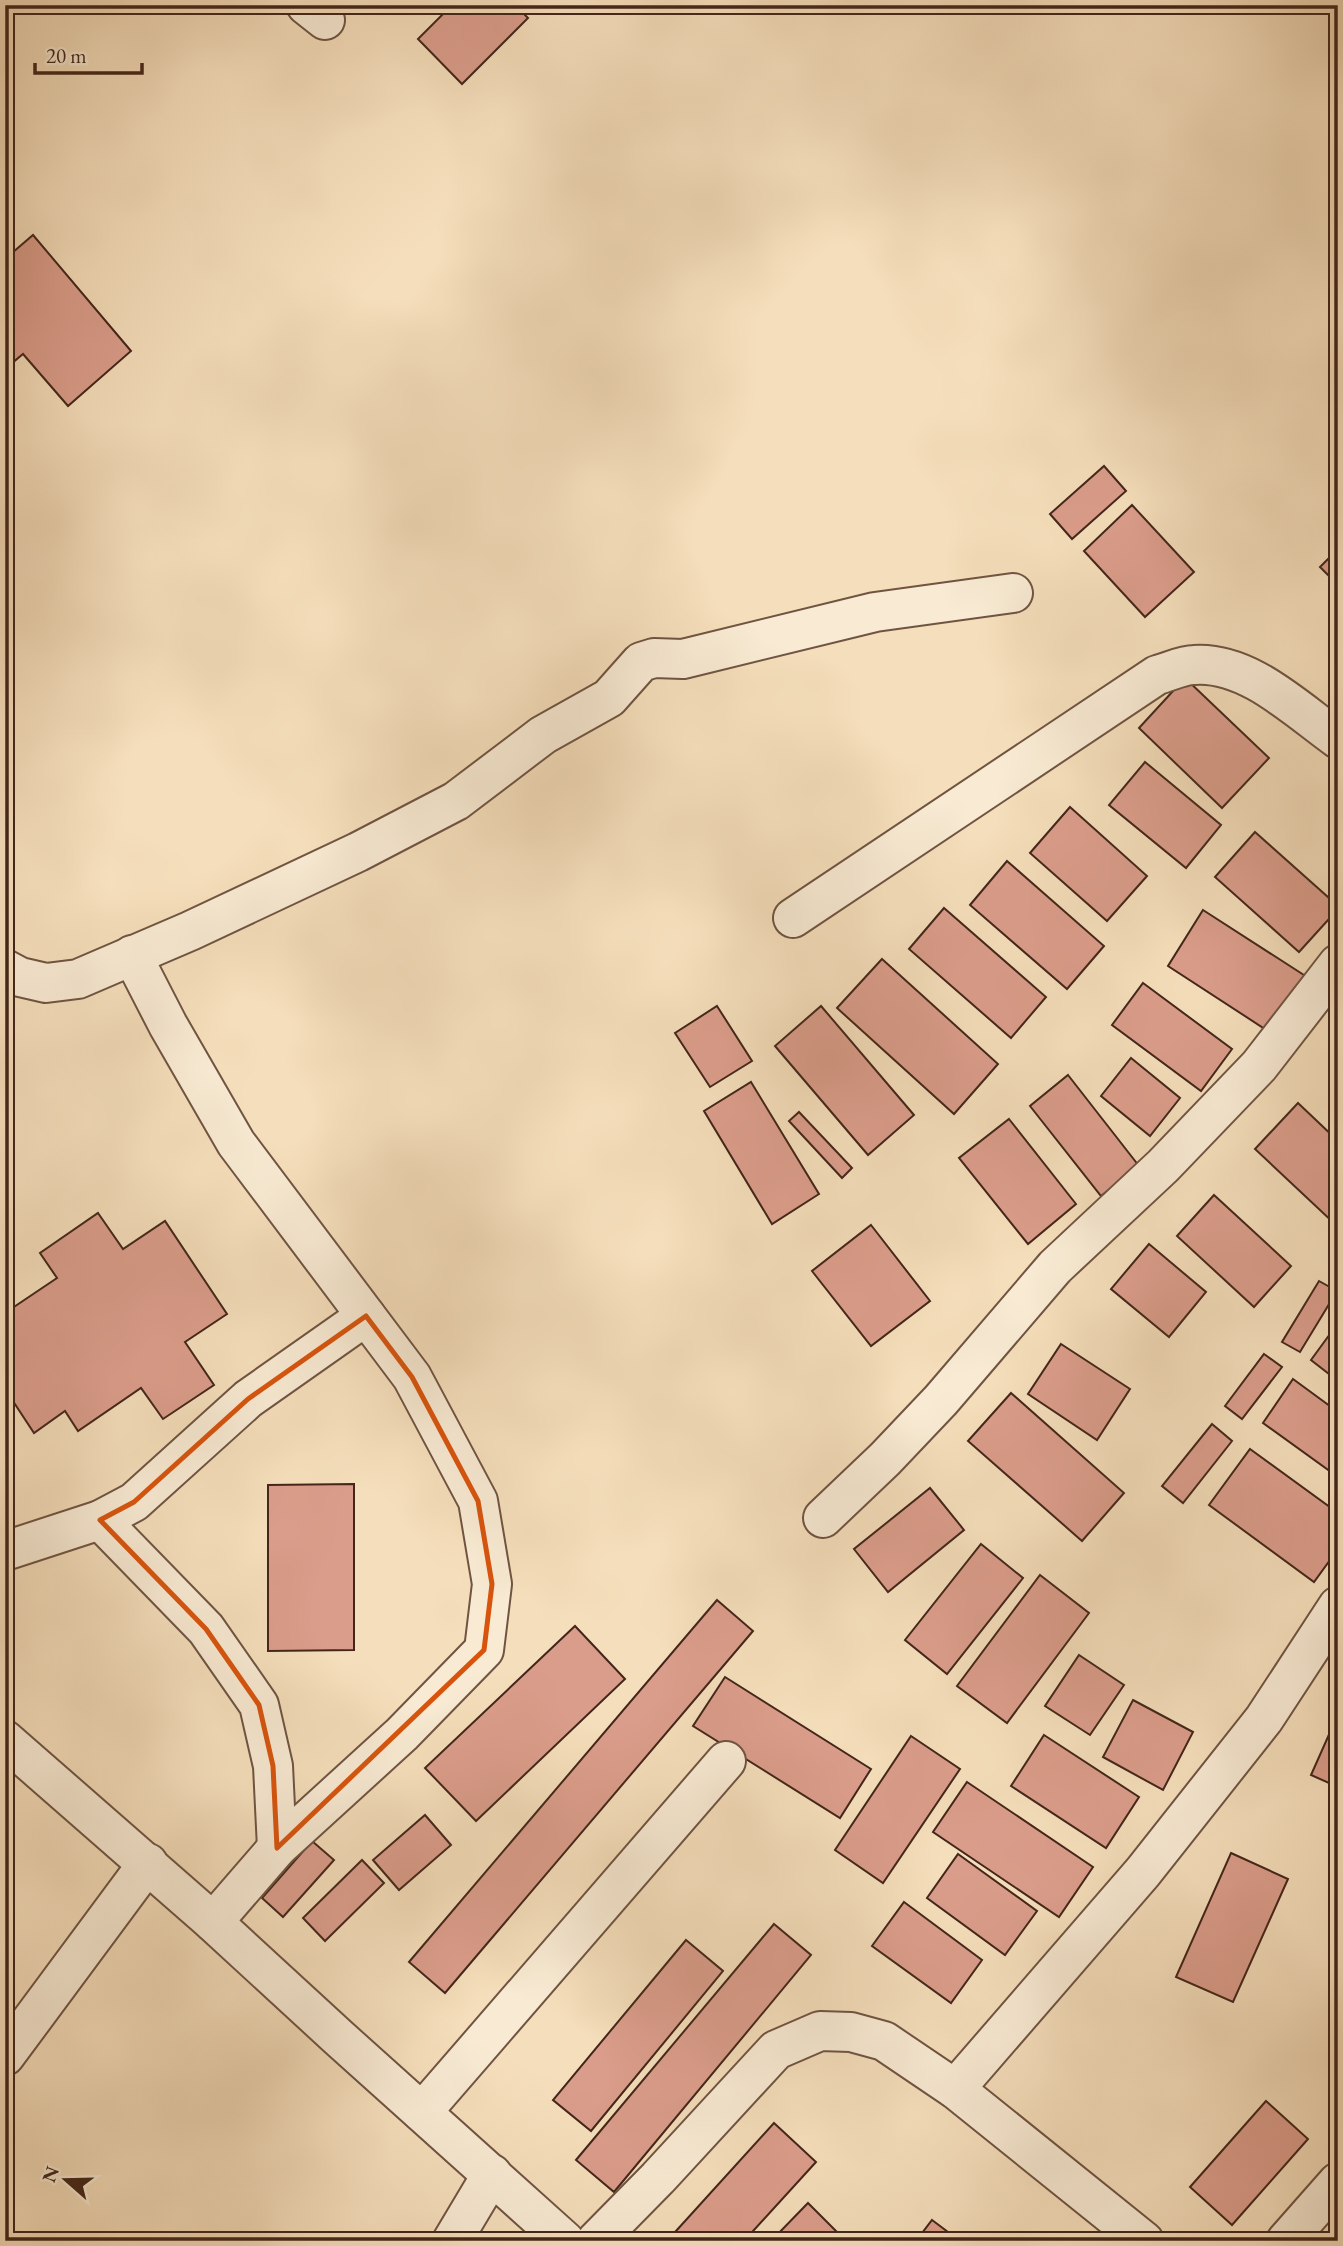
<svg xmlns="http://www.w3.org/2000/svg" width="1343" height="2246" font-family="'EB Garamond',serif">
<rect width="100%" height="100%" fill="#f5debb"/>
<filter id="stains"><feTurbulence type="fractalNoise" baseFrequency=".00286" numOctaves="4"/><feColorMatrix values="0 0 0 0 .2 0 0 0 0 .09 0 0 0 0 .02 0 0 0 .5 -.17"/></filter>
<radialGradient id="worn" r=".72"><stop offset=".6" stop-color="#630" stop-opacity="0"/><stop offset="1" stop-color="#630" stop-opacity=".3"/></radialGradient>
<!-- building -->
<g fill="#db9d8b" stroke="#43261a" stroke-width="2">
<path d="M452,5H515L528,18L462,84L418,39Z"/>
<path d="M33,235L131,351L68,406L23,354L5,369V259Z"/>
<path d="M1104,466L1126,491L1072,539L1050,514Z"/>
<path d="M1132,505L1194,572L1145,617L1084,551Z"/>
<path d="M1338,549V585L1320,567Z"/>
<path d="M1185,678L1269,758L1222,808L1139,728Z"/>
<path d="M1145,762L1221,825L1186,868L1109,805Z"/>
<path d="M1070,807L1147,876L1107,921L1030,853Z"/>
<path d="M1255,832L1338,906V909L1299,952L1215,877Z"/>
<path d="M1007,861L1104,946L1067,989L970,905Z"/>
<path d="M944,908L1046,997L1011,1038L909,949Z"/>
<path d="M1203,910L1307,977L1271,1033L1168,966Z"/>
<path d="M882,959L998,1064L954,1114L837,1008Z"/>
<path d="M1143,983L1232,1049L1201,1091L1112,1025Z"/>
<path d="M717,1006L752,1061L710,1087L675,1033Z"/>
<path d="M821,1006L914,1115L868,1155L775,1046Z"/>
<path d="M1131,1058L1180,1098L1150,1136L1101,1096Z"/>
<path d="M1068,1075L1139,1166L1101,1196L1030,1106Z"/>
<path d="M751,1082L819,1194L772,1224L704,1111Z"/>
<path d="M1298,1103L1338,1141L1337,1226L1255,1149Z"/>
<path d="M799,1112L852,1168L842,1178L789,1121Z"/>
<path d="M1009,1119L1076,1204L1028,1244L959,1158Z"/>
<path d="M1214,1195L1291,1266L1254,1307L1177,1236Z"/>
<path d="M98,1213L123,1249L165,1221L227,1314L185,1342L214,1385L163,1419L141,1388L78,1431L65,1411L34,1433L5,1389V1338L9,1335L5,1329V1313L57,1278L40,1253Z"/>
<path d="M871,1225L930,1301L871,1346L812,1271Z"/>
<path d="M1149,1244L1206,1292L1169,1337L1111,1289Z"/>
<path d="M1319,1281L1337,1291L1300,1352L1282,1342Z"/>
<path d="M1338,1323V1381L1311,1360Z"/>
<path d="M1061,1344L1130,1389L1097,1440L1028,1394Z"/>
<path d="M1264,1354L1282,1367L1242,1419L1225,1406Z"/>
<path d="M1293,1379L1338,1412V1477L1263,1423Z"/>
<path d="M1011,1393L1124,1493L1082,1541L968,1441Z"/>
<path d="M1212,1424L1232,1441L1183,1503L1162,1486Z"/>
<path d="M1250,1449L1338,1513V1549L1314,1582L1209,1505Z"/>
<path d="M354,1484V1650L268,1651V1485Z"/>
<path d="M930,1488L964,1530L888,1592L854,1549Z"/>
<path d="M981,1544L1023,1578L947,1674L905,1640Z"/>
<path d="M1040,1575L1089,1613L1007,1723L957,1686Z"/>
<path d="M717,1600L753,1631L445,1993L409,1962Z"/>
<path d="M575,1626L625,1679L476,1821L425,1768Z"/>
<path d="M1079,1655L1124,1685L1090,1735L1045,1706Z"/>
<path d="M725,1677L871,1769L840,1818L693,1726Z"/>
<path d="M1133,1700L1193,1732L1163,1790L1103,1757Z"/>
<path d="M1335,1721L1338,1722V1787L1311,1775Z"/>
<path d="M1044,1735L1139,1797L1106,1848L1011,1786Z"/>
<path d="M911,1736L960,1769L883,1883L835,1850Z"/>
<path d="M967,1782L1093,1867L1059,1917L933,1832Z"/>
<path d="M425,1815L451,1845L399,1890L373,1860Z"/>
<path d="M312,1841L334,1860L283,1917L262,1898Z"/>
<path d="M1231,1853L1288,1879L1233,2002L1176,1977Z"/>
<path d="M958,1854L1037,1911L1005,1955L927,1898Z"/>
<path d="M362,1860L384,1883L325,1941L303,1918Z"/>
<path d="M904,1902L982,1960L951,2003L872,1946Z"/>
<path d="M774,1924L811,1955L614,2192L576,2160Z"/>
<path d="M686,1940L723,1971L591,2131L553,2100Z"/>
<path d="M1266,2101L1308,2139L1232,2225L1190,2187Z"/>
<path d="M774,2123L816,2162L744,2241H687L676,2231Z"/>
<path d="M808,2203L846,2241H771Z"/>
<path d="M932,2220L960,2241H916Z"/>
</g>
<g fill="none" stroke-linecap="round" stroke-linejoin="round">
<defs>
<g id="minor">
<path d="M306,5L325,20"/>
<path d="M793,918L1157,675C1169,672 1182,665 1194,665C1248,661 1297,710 1338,739"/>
<path d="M132,955L168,1025L236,1143L412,1377L478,1501L492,1584L484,1650L402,1734L277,1848L213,1922"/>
<path d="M5,969L20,977L46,983L78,979L190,931L358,852L456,801L543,735L609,698L641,662L654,658L683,659L875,612L1013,593"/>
<path d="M823,1518L885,1459L941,1400L1055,1267L1163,1166L1259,1066L1338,964"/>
<path d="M100,1520L206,1629L259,1705L273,1766L277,1848"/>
<path d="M5,1551L100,1520L134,1502L248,1399L366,1316"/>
<path d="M5,1740L213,1922L338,2037L565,2241"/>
<path d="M5,2056L148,1863"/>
<path d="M955,2089L1143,1872L1264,1719L1338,1606"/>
<path d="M422,2112L726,1761"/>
<path d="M452,2241L492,2174"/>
<path d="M596,2241L658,2178L776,2050L820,2031L851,2032L884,2041L955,2089L1144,2241"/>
<path d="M1286,2241L1338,2182"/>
</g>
</defs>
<!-- minor casing -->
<use href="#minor" stroke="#705442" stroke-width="42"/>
<!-- minor -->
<use href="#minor" stroke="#f8ead3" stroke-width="38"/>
</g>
<!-- marked area -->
<path fill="none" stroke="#d8540d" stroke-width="5" stroke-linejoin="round" d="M366,1316L412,1377L478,1501L492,1584L484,1650L277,1848L273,1766L259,1705L206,1629L100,1520L134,1502L248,1399Z"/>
<!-- margin -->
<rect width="1343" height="2246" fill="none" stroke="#f5debb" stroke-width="28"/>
<rect x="7" y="7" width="1329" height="2232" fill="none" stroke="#43261a" stroke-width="3.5"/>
<rect x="14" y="14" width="1315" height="2218" fill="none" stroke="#43261a" stroke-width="2"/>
<!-- north arrow -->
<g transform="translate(66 2180) rotate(290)" stroke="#f8ead3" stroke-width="5" paint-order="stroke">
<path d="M0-5L12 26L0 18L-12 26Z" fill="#43261a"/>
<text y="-10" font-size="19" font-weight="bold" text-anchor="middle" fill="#43261a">N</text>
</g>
<!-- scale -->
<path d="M35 63v10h107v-10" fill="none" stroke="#43261a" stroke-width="3.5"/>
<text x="46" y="63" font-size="21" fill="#43261a" stroke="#f8ead3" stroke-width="5" paint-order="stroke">20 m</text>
<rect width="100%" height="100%" filter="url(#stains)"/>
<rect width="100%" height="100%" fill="url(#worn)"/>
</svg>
